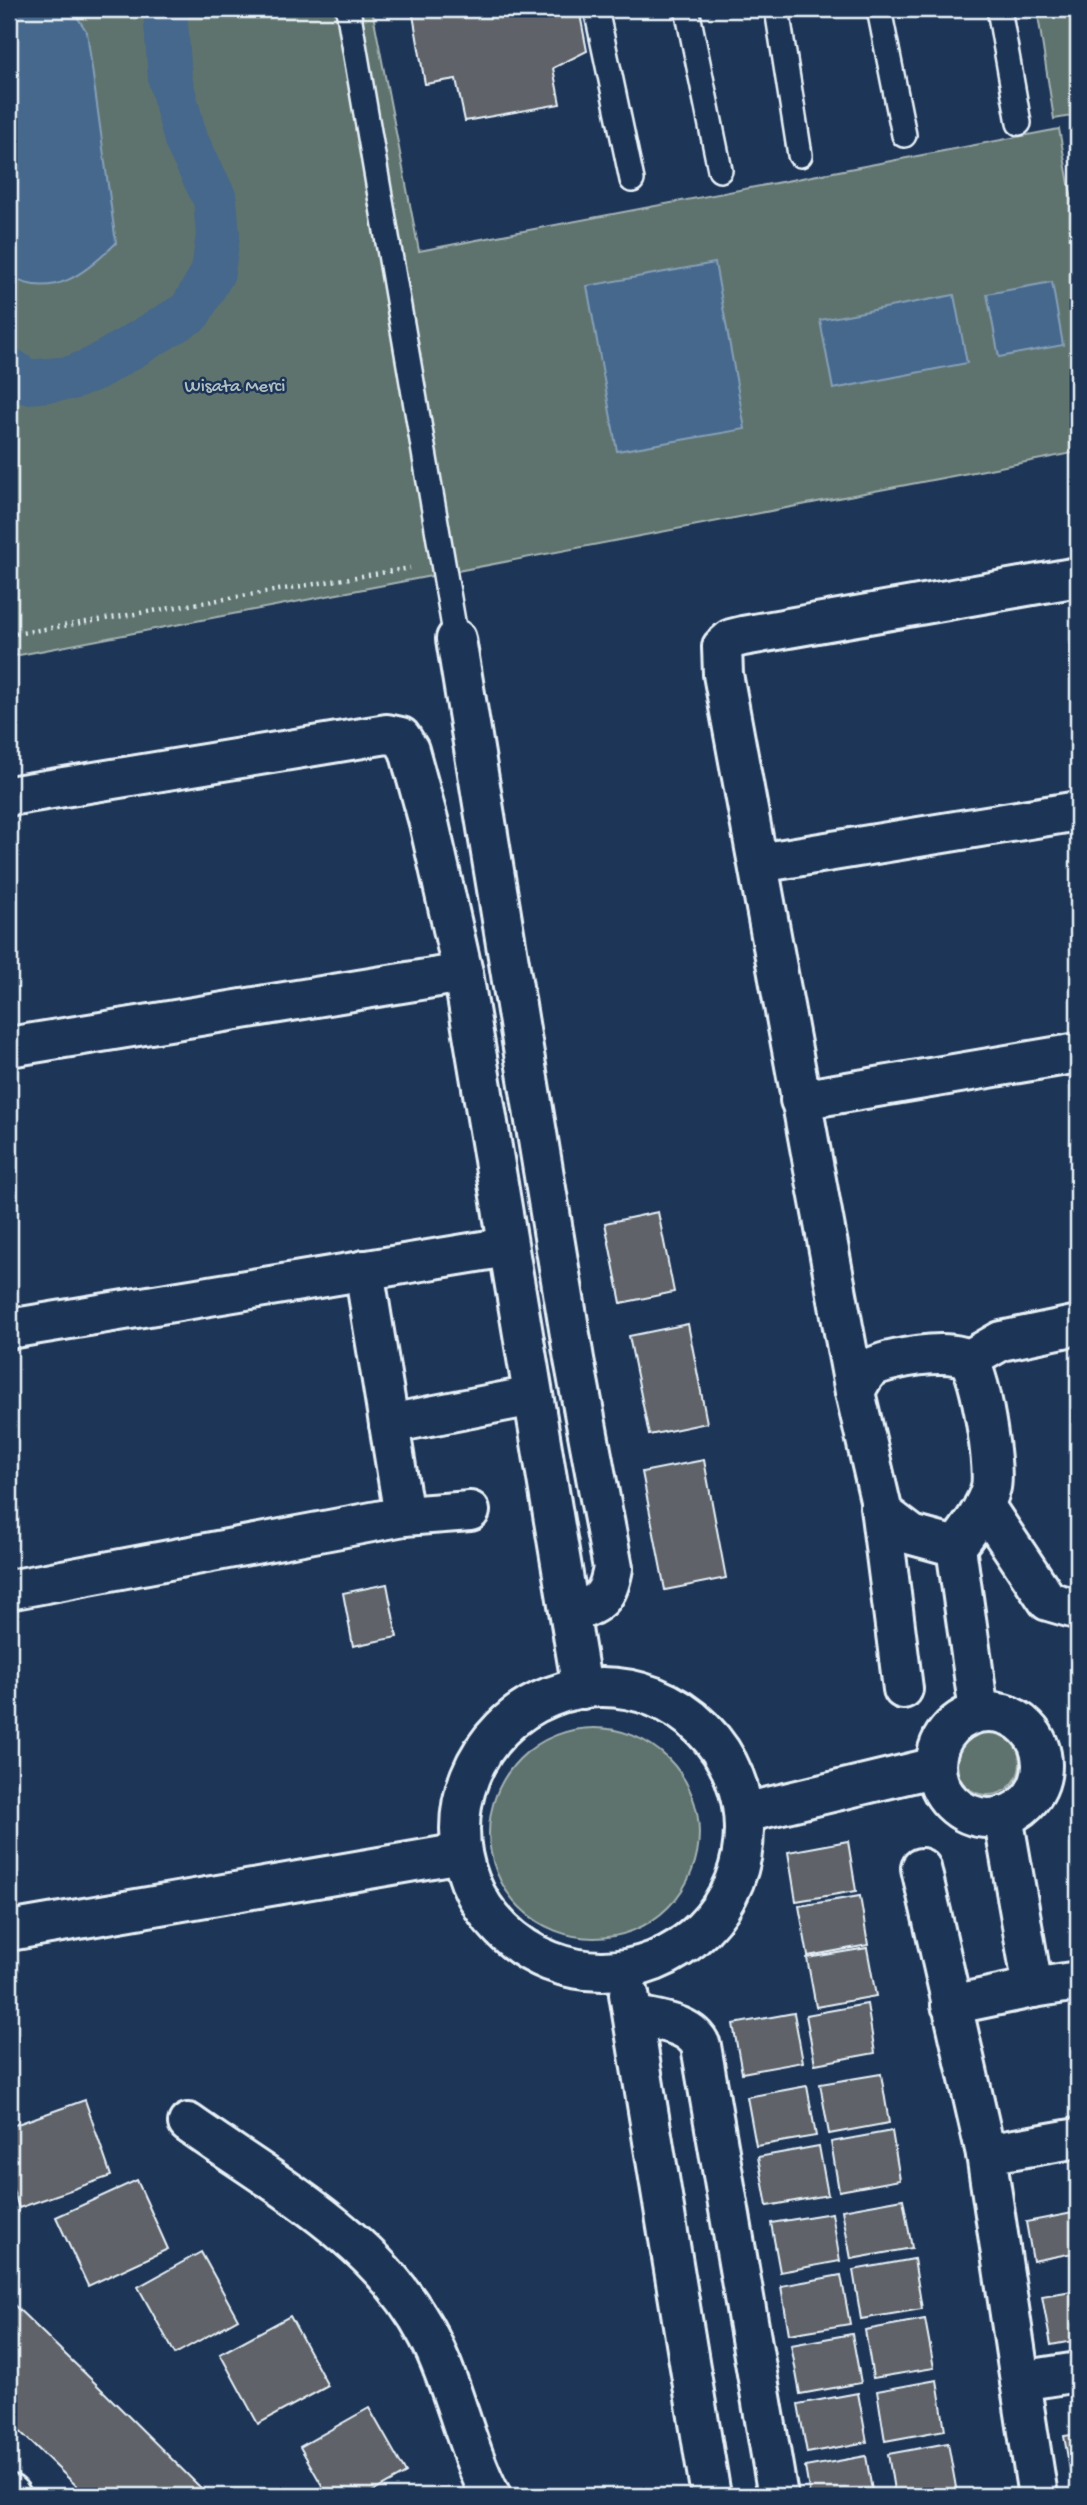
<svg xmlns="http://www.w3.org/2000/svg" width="1087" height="2505" font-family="'Gochi Hand',sans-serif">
<rect width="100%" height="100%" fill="#1d3557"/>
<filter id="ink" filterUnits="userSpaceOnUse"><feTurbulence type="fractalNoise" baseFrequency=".0143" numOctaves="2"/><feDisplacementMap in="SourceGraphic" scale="14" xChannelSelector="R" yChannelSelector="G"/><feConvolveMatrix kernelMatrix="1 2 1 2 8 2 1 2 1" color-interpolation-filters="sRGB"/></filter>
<g filter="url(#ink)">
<!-- green -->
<g fill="#5f736e" stroke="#a4b2b3" stroke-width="2">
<path d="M9,9H372L419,251L1059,129L1078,233V452L9,657Z"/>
<path d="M1037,9H1078V115L1054,119Z"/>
<circle cx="594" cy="1833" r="105"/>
<circle cx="988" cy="1763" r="32"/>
</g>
<!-- water -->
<g fill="#44688c" stroke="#869fb7" stroke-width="2">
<path d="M9,9H72L87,32L116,243C86,273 52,301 9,276Z"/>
<path d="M715,263L745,429L617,451L587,286Z"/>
<path d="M1052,282L1063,345L999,357L987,294Z"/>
<path d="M954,295L967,363L833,389L820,320Z"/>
</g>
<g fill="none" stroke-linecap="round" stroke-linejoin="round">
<!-- canal -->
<path stroke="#44688c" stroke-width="44" d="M9,369L27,382L71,378L96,368L190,312L213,272L218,235L215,199L186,140L170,79L165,9"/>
</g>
<!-- building -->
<g fill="#5e6369" stroke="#e8f1f8" stroke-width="2">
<path d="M412,9H579L587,51L553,68L560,104L465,121L456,79L425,84Z"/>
<path d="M658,1212L674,1292L621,1303L605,1223Z"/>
<path d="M688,1324L707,1423L649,1435L629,1336Z"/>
<path d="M704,1460L726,1578L665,1590L642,1472Z"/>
<path d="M387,1584L397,1637L353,1646L343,1593Z"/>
<path d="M848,1841L856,1891L796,1901L788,1852Z"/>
<path d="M860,1896L868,1945L808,1956L799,1906Z"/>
<path d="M867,1948L876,1996L816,2007L807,1958Z"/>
<path d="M867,2004L875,2053L815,2064L806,2015Z"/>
<path d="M794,2013L803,2062L742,2073L733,2024Z"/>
<path d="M881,2074L889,2123L829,2134L820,2084Z"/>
<path d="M807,2086L816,2136L756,2146L747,2097Z"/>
<path d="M85,2100L111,2176L19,2208L9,2178V2127Z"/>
<path d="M892,2131L900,2180L839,2191L831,2142Z"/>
<path d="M819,2146L828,2195L767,2206L758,2157Z"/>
<path d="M137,2180L168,2249L88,2286L56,2217Z"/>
<path d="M903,2199L912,2248L851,2259L842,2210Z"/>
<path d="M1078,2212V2252L1033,2261L1026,2222Z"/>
<path d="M832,2213L840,2261L780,2272L771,2223Z"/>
<path d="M201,2252L238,2319L175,2354L138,2287Z"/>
<path d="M914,2259L922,2309L861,2319L853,2270Z"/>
<path d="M841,2275L850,2324L789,2334L781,2286Z"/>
<path d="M1078,2290V2340L1051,2345L1042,2296Z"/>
<path d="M9,2300L95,2383L209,2496H87L9,2421Z"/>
<path d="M290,2316L328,2386L258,2424L220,2354Z"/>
<path d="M925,2319L934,2368L873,2378L865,2330Z"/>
<path d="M852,2334L861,2383L800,2394L791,2345Z"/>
<path d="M937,2380L945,2430L885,2441L877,2391Z"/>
<path d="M858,2393L867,2442L807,2453L798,2404Z"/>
<path d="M369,2408L406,2473L365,2496H328L300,2447Z"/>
<path d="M1078,2434V2474L1071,2475L1064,2436Z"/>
<path d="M948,2443L957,2493L895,2496L888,2454Z"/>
<path d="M866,2456L873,2496H810L805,2467Z"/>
</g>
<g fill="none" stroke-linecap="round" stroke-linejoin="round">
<defs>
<g id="lane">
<path d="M348,9L456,639"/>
<path d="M596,9L632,180"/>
<path d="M687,9L720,170"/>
<path d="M777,9L800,155"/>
<path d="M879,9L904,135"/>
<path d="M999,9L1019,123"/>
</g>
<g id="street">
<path d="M456,639L574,1359L613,1568C607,1600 600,1602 572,1614"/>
<path d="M9,796L387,734L401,737L409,750L429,823L463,973L582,1689"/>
<path d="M759,863L1078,811"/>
<path d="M9,1047L463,973"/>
<path d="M800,1100L1078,1053"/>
<path d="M9,1329L507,1247"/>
<path d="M968,1360L1001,1341L1078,1325"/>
<path d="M855,1392L723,674L722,647L731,639L743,636L1078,577"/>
<path d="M389,1424L533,1396"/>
<path d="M984,1505L1048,1601L1072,1608L1078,1606"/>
<path d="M880,1507L903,1689"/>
<path d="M404,1516L470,1511"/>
<path d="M956,1547L912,1535L883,1513L855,1392C859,1384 863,1375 870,1369C884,1358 954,1347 968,1360C981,1373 995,1468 991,1487C986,1508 969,1530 956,1547L979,1712"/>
<path d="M9,1590L404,1516L364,1270"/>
<circle cx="602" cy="1829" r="142"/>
<circle cx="989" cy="1765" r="53"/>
<path d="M744,1813L936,1767"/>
<path d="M1003,1816L1033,1988L1078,1981"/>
<path d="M921,1868L986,2154L1078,2138"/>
<path d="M9,1931L461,1853"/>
<path d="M629,1994L711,2496"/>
<path d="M951,2005L1033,1988"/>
<path d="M633,2015C655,2021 691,2022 701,2046L778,2496"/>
<path d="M188,2123C274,2184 380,2240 429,2337C455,2388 465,2446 491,2496"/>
<path d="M986,2154L1020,2381L1078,2372"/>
<path d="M1020,2381L1038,2496"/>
<path d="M9,2494L11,2496"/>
</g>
</defs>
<!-- lane casing -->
<use href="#lane" stroke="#e8f1f8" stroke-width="28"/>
<!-- street casing -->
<use href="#street" stroke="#e8f1f8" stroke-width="44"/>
<!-- path -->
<path stroke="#e8f1f8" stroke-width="4.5" stroke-dasharray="2 5" stroke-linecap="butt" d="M9,635L410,568"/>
<!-- lane -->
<use href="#lane" stroke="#1d3557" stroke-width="23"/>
<!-- street -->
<use href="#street" stroke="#1d3557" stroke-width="38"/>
</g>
</g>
<g text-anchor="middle" stroke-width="5" stroke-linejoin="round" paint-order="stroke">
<!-- park labels -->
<g font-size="19" fill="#b1bfc1" stroke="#1d3557">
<text x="235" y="391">Wisata Merci</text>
</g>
</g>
<!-- margin -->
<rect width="1087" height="2505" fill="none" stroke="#1d3557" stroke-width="35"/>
<rect x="18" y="18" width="1052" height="2470" fill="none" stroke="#e8f1f8" stroke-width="2.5" filter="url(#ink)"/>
</svg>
